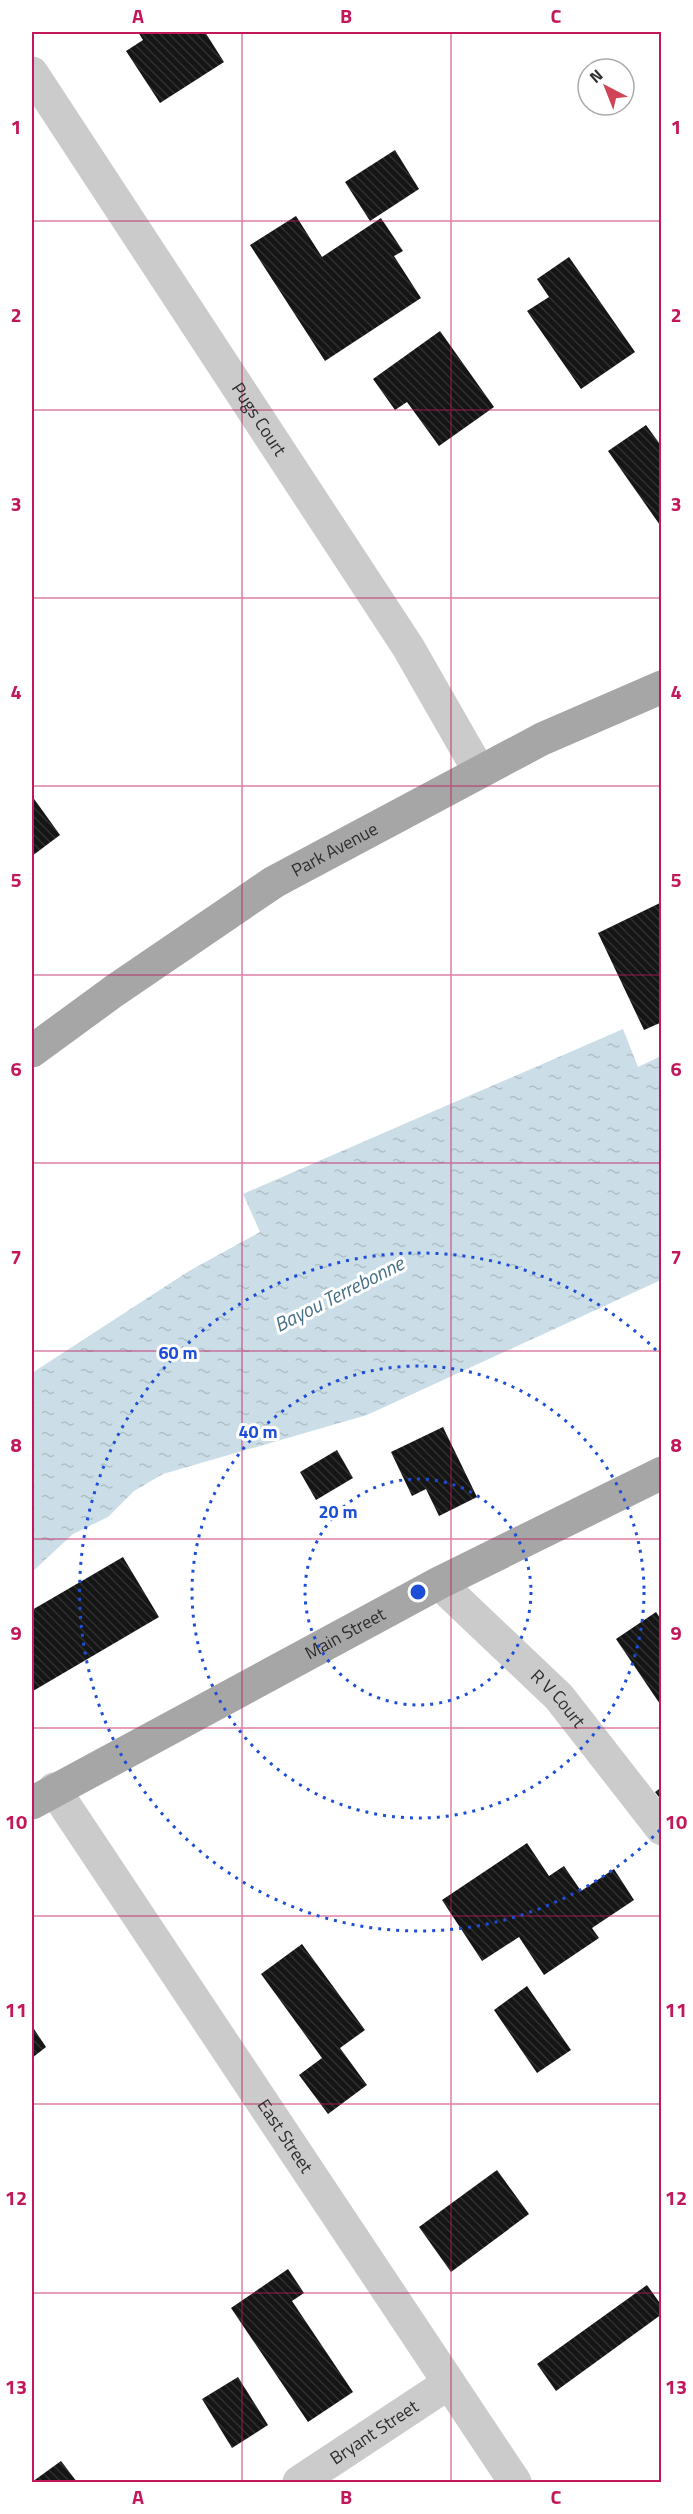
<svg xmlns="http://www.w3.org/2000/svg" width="693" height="2514" font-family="'Titillium Web',sans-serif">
<defs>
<pattern id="water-ripples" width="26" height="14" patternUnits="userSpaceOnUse" patternTransform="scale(1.5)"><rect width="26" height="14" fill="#cbdee7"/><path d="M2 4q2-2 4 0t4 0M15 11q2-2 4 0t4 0" fill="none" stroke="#afbfc6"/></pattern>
<pattern id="building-back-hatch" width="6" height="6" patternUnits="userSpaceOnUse" patternTransform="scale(1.5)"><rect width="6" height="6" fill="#151515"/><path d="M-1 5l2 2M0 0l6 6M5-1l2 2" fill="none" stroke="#2f2f2f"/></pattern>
</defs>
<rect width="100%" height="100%" fill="#fff"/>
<!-- water -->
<path fill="url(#water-ripples)" d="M623,1029L638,1067L661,1056V1280L367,1415L163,1474L134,1491L108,1517L73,1534L32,1572V1373L189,1271L260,1232L243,1194Z"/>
<!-- building -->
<g fill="url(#building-back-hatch)">
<path d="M138,32H205L224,62L160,103L126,51L143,40Z"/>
<path d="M395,150L419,189L370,221L345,182Z"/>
<path d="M296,216L322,257L381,218L403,251L394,256L421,298L325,361L250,245Z"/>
<path d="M569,257L635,352L581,389L527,311L549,297L537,279Z"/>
<path d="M440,331L494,407L439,446L407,402L395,410L373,379Z"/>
<path d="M646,425L662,447V528L608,451Z"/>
<path d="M32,796L60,835L32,856Z"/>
<path d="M662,902V1022L644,1030L598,933Z"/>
<path d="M443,1427L477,1497L439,1516L426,1489L412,1496L391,1452Z"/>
<path d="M337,1450L353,1478L316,1500L300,1472Z"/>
<path d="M123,1557L159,1617L33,1691L32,1610Z"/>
<path d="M656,1612L662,1621V1707L616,1639Z"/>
<path d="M662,1787V1801L655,1792Z"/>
<path d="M527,1843L549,1876L564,1866L581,1891L614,1869L634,1900L592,1928L599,1938L544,1975L519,1937L482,1961L442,1900Z"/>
<path d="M302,1944L365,2030L340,2048L367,2085L328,2114L299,2075L322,2058L261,1974Z"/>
<path d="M527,1986L571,2050L537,2073L494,2010Z"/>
<path d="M32,2026L46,2047L32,2058Z"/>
<path d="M497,2170L529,2214L451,2272L419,2227Z"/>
<path d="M288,2269L304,2293L292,2301L353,2392L308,2422L231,2308Z"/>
<path d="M647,2285L662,2306V2314L556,2391L537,2364Z"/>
<path d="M238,2377L268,2425L232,2448L202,2399Z"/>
<path d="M61,2461L77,2482H32Z"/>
</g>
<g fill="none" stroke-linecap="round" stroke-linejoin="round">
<!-- minor -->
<g stroke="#cbcbcb" stroke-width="33">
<path id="s1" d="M32,73L408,647L479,771"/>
<path id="s2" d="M439,1583L559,1697L662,1829"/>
<path id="s3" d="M54,1789L515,2482"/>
<path id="s4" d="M299,2482L449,2383"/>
</g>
<!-- major -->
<g stroke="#a6a6a6" stroke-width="33">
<path id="s5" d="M32,1051L114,991L274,882L542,739L662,687"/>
<path id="s6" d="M32,1803L439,1583L662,1473"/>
</g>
</g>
<!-- grid -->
<path fill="none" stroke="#c2185b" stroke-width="1.5" stroke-opacity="0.55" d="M242,32V2482M451,32V2482M32,221H662M32,410H662M32,598H662M32,786H662M32,975H662M32,1163H662M32,1351H662M32,1539H662M32,1728H662M32,1916H662M32,2104H662M32,2293H662"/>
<!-- distance rings -->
<g fill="none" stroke="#1d4ed8" stroke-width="3" stroke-dasharray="3 6">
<circle cx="418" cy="1592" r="113"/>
<circle cx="418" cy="1592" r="226"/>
<path d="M660 1830A339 339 0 1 1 660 1354"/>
</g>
<g text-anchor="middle" stroke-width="6" stroke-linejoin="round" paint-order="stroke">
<!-- street labels -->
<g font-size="18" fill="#2e2e2e" stroke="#fff">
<text dy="6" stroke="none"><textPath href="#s1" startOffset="414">Pugs Court</textPath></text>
<text dy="6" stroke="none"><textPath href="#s5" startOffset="364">Park Avenue</textPath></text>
<text dy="6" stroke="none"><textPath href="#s6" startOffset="356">Main Street</textPath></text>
<text dy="6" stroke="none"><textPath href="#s2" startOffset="166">R V Court</textPath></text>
<text dy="6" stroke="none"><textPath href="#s3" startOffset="417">East Street</textPath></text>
<text dy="6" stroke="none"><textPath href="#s4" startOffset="90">Bryant Street</textPath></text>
</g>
<!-- water labels -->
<g font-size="20" font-style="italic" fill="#467086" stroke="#fff">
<text transform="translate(339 1294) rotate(-27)" y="7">Bayou Terrebonne</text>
</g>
</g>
<circle cx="418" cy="1592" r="9" fill="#1d4ed8" stroke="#fff" stroke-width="3"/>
<g font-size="18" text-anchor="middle" font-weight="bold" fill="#1d4ed8" stroke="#fff" stroke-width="6" stroke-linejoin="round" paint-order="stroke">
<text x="178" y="1359">60 m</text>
<text x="258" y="1438">40 m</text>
<text x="338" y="1518">20 m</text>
</g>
<!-- border -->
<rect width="693" height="2514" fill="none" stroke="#ffffff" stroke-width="66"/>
<!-- north arrow -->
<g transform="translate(606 87) rotate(318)"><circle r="28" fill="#ffffff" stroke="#ababab" stroke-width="1.5"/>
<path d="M0-4.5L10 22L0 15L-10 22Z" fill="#d04556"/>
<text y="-9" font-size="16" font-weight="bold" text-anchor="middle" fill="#2e2e2e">N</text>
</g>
<rect x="33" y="33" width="627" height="2448" fill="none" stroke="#c2185b" stroke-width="2"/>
<g font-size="20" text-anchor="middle" font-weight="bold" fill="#c2185b">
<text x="138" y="23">A</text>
<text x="346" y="23">B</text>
<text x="556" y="23">C</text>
<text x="16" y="134">1</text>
<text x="676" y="134">1</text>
<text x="16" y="322">2</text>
<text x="676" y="322">2</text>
<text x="16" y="511">3</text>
<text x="676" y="511">3</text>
<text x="16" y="699">4</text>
<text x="676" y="699">4</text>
<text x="16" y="887">5</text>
<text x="676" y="887">5</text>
<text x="16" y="1076">6</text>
<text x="676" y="1076">6</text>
<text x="16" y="1264">7</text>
<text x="676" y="1264">7</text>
<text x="16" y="1452">8</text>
<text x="676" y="1452">8</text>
<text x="16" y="1640">9</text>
<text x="676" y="1640">9</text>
<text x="16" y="1829">10</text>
<text x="676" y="1829">10</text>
<text x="16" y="2017">11</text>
<text x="676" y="2017">11</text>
<text x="16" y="2205">12</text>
<text x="676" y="2205">12</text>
<text x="16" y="2394">13</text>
<text x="676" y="2394">13</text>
<text x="138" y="2504">A</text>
<text x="346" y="2504">B</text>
<text x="556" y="2504">C</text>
</g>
</svg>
